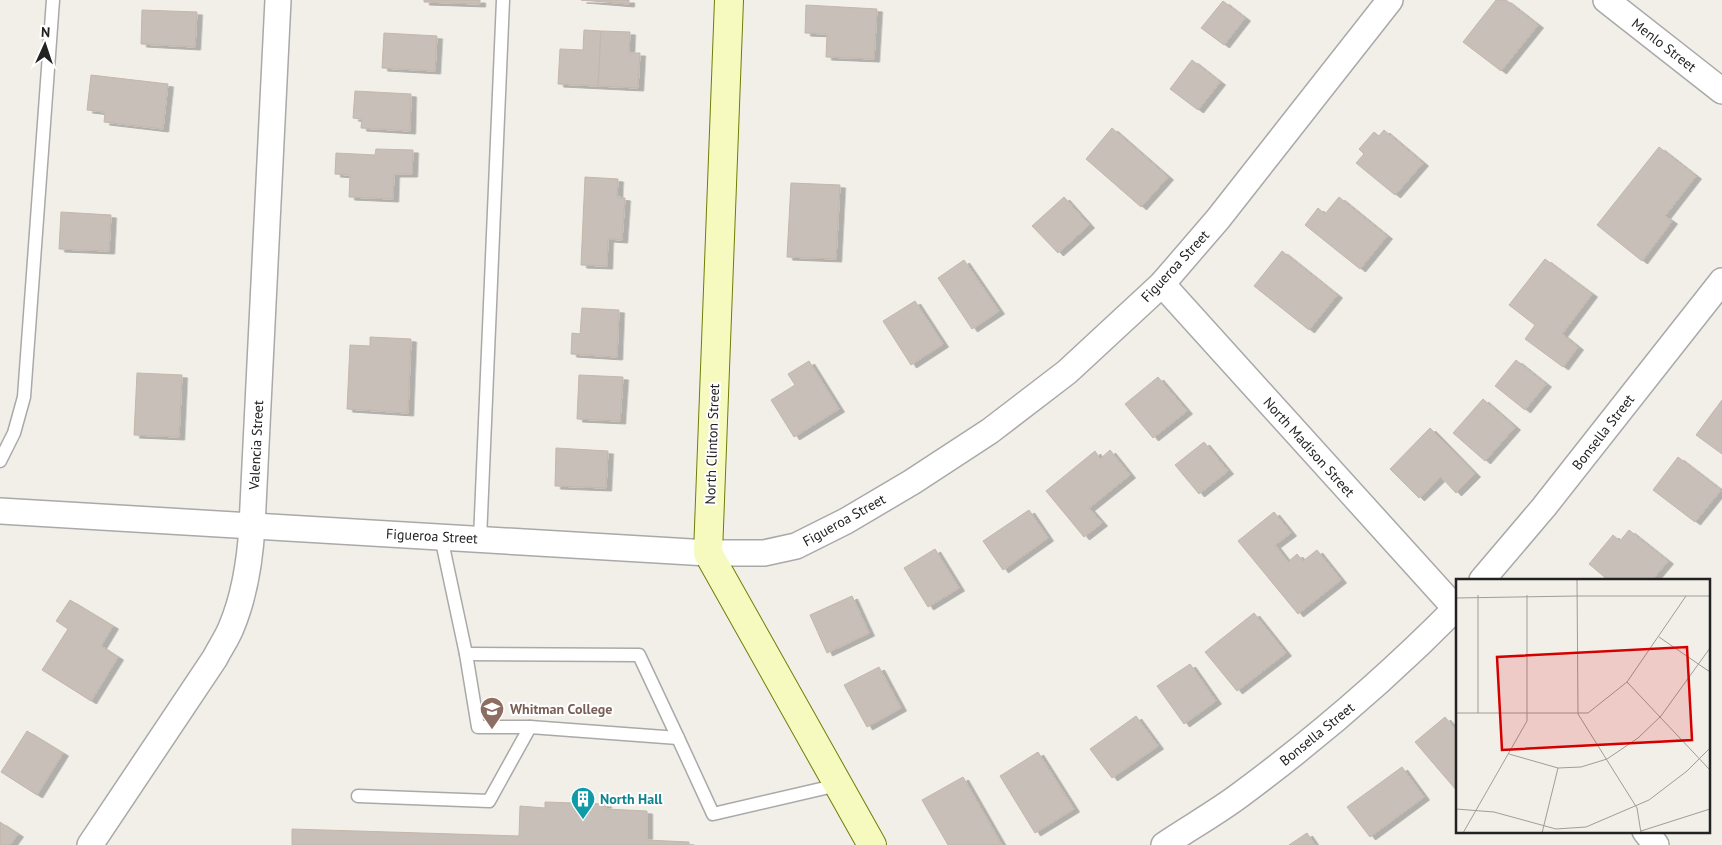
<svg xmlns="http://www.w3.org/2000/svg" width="1722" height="845" font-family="'PT Sans',sans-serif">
<defs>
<filter id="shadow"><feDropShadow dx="5.5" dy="3" stdDeviation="0" flood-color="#0004"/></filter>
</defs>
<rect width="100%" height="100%" fill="#f2efe9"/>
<!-- building -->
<g fill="#c7bfb8" stroke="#c4b6ab" filter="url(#shadow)">
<path d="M424,0H480V4L424,2Z"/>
<path d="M581,0H629V4Z"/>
<path d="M1496,0H1506L1538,25L1501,71L1463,42Z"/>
<path d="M1223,1L1245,18L1224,45L1201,28Z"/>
<path d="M806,5L877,9L874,59L826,57L827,34L805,33Z"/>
<path d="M142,10L197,12L195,47L141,44Z"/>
<path d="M584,30L601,31L598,86L558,84L560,49L583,50Z"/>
<path d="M601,31L630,32L629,53H640L638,88L598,86Z"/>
<path d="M384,33L437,36L435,71L382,68Z"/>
<path d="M1192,60L1220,82L1198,110L1170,89Z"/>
<path d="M91,75L168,84L163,129L104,122L105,112L87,110Z"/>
<path d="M355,91L411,94L410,131L361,128L362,119L353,118Z"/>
<path d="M1112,128L1168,177L1141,207L1086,159Z"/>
<path d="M1384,130L1423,163L1395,195L1356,163L1364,154L1359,149L1374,132L1379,136Z"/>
<path d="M1659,147L1696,176L1665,216L1672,221L1642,261L1597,225Z"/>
<path d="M376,149L413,150L412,174H394L393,199L349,197L350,175L335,174L336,153L375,155Z"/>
<path d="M585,177L618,179L617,197L625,198L622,240L608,239L607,266L581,265Z"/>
<path d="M791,183L840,185L836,259L787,257Z"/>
<path d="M1064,197L1089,225L1058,253L1032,226Z"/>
<path d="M1339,197L1387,236L1360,269L1305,225L1318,208L1325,214Z"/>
<path d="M61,212L111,215L109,251L59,249Z"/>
<path d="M1282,251L1337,295L1309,330L1254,286Z"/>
<path d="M1545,259L1592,294L1562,334L1578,347L1563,367L1525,339L1535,325L1509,305Z"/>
<path d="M964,260L999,311L972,329L938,278Z"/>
<path d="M915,301L943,344L911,365L883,321Z"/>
<path d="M582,308L619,310L617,357L571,354L572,333L580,334Z"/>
<path d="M370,337L411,339L408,413L347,409L350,345L370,346Z"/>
<path d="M1516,360L1546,384L1525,410L1495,386Z"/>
<path d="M809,361L839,409L794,437L771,400L795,385L788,374Z"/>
<path d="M137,373L182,375L179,437L134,435Z"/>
<path d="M579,375L623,377L620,421L577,419Z"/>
<path d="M1158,377L1187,411L1153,438L1125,404Z"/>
<path d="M1483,399L1515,427L1485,461L1453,433Z"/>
<path d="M1722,400V454L1696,435Z"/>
<path d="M1430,428L1475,474L1456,493L1441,477L1419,498L1390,469Z"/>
<path d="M1204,442L1228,471L1199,494L1175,465Z"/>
<path d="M556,448L608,451L606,488L555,486Z"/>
<path d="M1110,450L1130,475L1089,508L1102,523L1084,537L1046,491L1095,451L1100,459Z"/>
<path d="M1678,457L1721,490L1695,522L1653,490Z"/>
<path d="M1029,510L1048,538L1003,570L983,541Z"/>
<path d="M1274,512L1291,533L1275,545L1288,562L1297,554L1303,561L1317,550L1341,580L1298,614L1238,541Z"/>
<path d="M1629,530L1668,561L1652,580H1608L1589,564L1613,535L1620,541Z"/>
<path d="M935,549L959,588L928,607L904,568Z"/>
<path d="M852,596L869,633L827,653L810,615Z"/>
<path d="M70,600L113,626L101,646L118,657L91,701L42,670L68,629L56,621Z"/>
<path d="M1254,613L1286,653L1237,691L1205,652Z"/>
<path d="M1190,664L1216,701L1184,724L1157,686Z"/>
<path d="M879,667L901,708L867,727L844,685Z"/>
<path d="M1136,716L1158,746L1112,778L1090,749Z"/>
<path d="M1445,717L1457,731V791L1415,742Z"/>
<path d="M27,731L63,753L37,795L1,772Z"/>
<path d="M1038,752L1074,809L1035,833L1000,776Z"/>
<path d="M1402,767L1424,797L1370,837L1347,807Z"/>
<path d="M963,777L1002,845H948L922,800Z"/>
<path d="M545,802L606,804V809L647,811V840L689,842V845H292V829L519,836L520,806L545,808Z"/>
<path d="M0,822L18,834L10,845H0Z"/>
<path d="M1307,833L1315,845H1289Z"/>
</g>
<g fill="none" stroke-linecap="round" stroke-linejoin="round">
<defs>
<g id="lane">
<path d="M0,461L14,433L24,397L53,0"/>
<path d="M441,537L466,654L478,727H530L678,738"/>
<path d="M480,539L503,0"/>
<path d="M466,654L639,655L678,738L713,814L838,785"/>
<path d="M358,796L489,801L530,727"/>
</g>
<g id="street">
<path d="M1606,0L1722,91"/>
<path d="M1162,284L1457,610"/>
<path d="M0,511L708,553H764L796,546L846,521L912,482L990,431L1067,372L1162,284L1218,219L1390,0"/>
<path d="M1482,580L1544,507L1722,281"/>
<path d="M1645,831L1656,845"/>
<path d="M90,845L215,658C220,648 227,638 231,628C245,595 250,561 252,526L278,0"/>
<path d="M1164,845C1189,828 1216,813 1240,795C1317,738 1390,675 1457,607"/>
</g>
<path id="secondary" d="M729,0L708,553L872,845"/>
</defs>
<!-- lane casing -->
<use href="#lane" stroke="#a9a9a9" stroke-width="15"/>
<!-- street casing -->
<use href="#street" stroke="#a9a9a9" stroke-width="28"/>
<!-- secondary casing -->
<use href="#secondary" stroke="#707d05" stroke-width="30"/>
<!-- lane -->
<use href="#lane" stroke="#fff" stroke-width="12"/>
<!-- street -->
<use href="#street" stroke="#fff" stroke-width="25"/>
<!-- secondary -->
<use href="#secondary" stroke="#f7fabf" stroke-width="28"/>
</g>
<!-- icons -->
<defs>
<symbol id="university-pin" viewBox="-11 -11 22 30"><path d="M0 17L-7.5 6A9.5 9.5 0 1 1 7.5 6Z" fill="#8d6e63" stroke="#fff"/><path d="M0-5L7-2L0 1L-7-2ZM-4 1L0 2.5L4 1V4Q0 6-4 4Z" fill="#fff"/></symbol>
<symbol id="building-pin" viewBox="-11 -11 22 30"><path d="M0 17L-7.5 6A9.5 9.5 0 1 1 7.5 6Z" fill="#0f9aa8" stroke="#fff"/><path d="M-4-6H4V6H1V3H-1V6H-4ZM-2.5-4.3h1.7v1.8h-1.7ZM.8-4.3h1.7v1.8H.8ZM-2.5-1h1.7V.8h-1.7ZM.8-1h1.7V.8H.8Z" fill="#fff"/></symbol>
</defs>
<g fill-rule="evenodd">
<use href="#university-pin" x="478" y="695" width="28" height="38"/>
<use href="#building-pin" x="569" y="785" width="28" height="38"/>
</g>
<g text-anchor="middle" stroke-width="4" stroke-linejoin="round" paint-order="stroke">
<!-- street labels -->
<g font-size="14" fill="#222" stroke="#fff">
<text transform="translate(1664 45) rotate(38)" y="5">Menlo Street</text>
<text transform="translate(1175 266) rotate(-47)" y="5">Figueroa Street</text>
<text transform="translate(1603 432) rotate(-52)" y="5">Bonsella Street</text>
<text transform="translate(712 444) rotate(-88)" y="5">North Clinton Street</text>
<text transform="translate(256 445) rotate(-87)" y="5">Valencia Street</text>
<text transform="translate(1309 447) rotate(48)" y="5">North Madison Street</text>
<text transform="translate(844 520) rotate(-29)" y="5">Figueroa Street</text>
<text transform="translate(432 536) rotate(3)" y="5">Figueroa Street</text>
<text transform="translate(1317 734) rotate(-39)" y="5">Bonsella Street</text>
</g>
<!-- education labels -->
<g font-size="14" font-weight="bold" fill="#785e54" stroke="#fff" text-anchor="start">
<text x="510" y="714">Whitman College</text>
</g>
<!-- culture labels -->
<g font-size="14" font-weight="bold" fill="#0d838f" stroke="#fff" text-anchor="start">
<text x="600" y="804">North Hall</text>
</g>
</g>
<!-- overview -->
<g transform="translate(1456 579)">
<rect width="254" height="254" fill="#f2efe9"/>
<path fill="none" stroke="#9f9d99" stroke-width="1" d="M121,0L122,135L181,229L185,254M22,16V134M121,17H254M0,19L121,17M203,58L254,93M171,103L254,191M0,134H132L171,103L230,17M53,175L102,189L125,188L151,180L182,159L205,137L254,69M0,230L38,233L100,250L130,248L193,221L231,192L254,169M185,252L254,230M7,254L71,142V16M86,254L102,189"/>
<path fill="#d40000" fill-opacity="0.15" stroke="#d40000" stroke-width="2.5" d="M231,68L236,161L46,171L41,78Z"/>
<rect width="254" height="254" fill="none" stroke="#222" stroke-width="2.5"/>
</g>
<!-- north arrow -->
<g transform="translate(45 45) rotate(3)" stroke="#ffffff" stroke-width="4" paint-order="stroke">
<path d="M0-4L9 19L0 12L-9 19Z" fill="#222222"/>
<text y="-8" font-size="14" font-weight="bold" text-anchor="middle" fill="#222222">N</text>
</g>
</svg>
